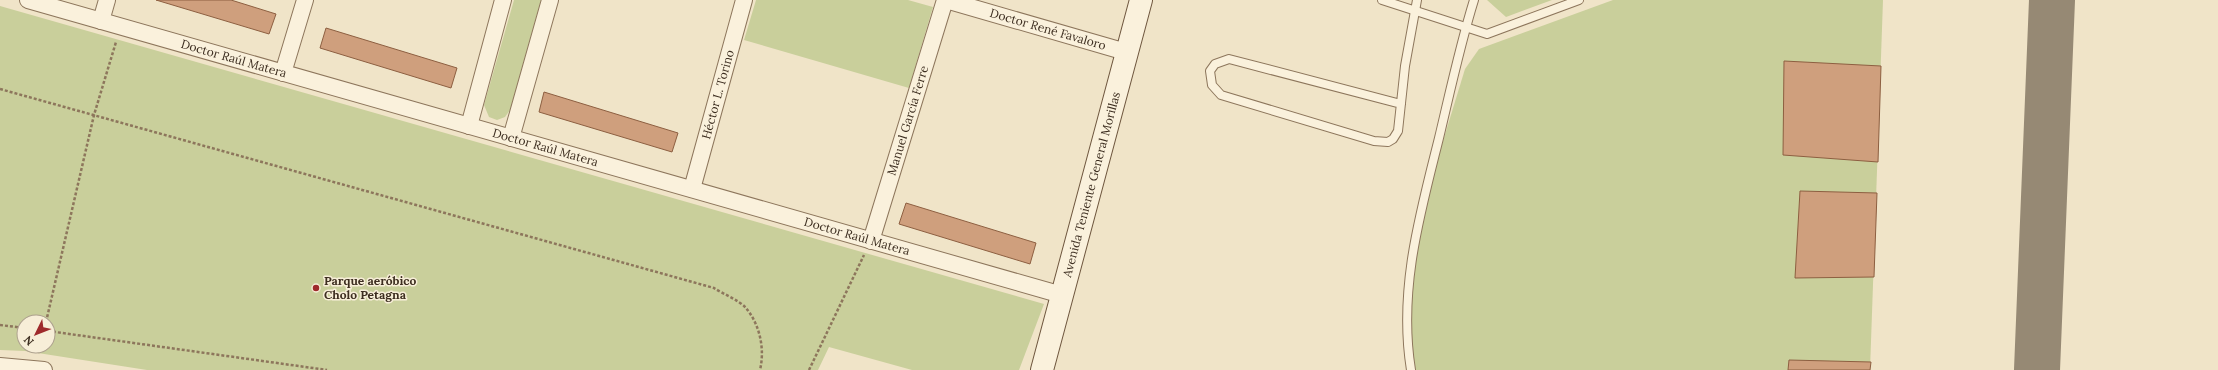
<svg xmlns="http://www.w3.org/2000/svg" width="2218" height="370" font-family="Lora,serif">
<rect width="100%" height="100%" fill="#f0e4c8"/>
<!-- green -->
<g fill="#c9cf9b" fill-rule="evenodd">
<path d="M514,0H541L510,110L505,117L497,120L489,117L484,105Z"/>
<path d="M756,0H908L933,7L909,88L744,40Z"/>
<path d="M1487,0H1552L1506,17Z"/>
<path d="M1613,0H1883L1870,370H1415L1412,355L1411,304L1416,254L1428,190L1465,69L1479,49Z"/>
<path d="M0,6L1044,304L1019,370H912L829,347L818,370H147L25,351L0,350ZM24,322H48V346H24Z"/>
</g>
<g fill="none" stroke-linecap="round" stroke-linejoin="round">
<!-- taxiway -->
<path stroke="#968974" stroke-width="46" d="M2037,370L2052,0"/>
</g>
<!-- building -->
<g fill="#cf9f7d" stroke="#8d5f41">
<path d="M156,0H231L276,14L269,34Z"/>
<path d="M326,28L457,68L451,88L320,48Z"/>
<path d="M1784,61L1881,66L1878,162L1783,155Z"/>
<path d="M544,92L678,133L672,152L539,112Z"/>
<path d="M1800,191L1877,193L1874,277L1795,278Z"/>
<path d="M906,203L1036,243L1030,264L899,224Z"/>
<path d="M1789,360L1871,362L1870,370H1788Z"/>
</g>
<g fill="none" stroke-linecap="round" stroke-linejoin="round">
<defs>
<g id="lane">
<path d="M1382,0L1487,34L1579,0"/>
<path d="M1401,104L1229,59L1215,64L1210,71L1212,85L1221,95L1374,141L1388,142L1393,139L1398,131L1405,66L1417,0"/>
<path d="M1411,370C1398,290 1420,214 1439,138C1450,92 1460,45 1474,0"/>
</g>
<g id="street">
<path id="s1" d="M28,0L1062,295"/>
<path id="s2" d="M946,0L1126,52"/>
<path d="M101,21L107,0"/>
<path d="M283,73L305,0"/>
<path d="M469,126L503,0"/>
<path d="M511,138L550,0"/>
<path id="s3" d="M692,189L744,0"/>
<path id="s4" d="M871,241L945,0"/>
<path d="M0,366L44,370"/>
</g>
<g id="secondary">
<path id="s5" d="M1042,370L1141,0"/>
</g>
</defs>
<!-- lane casing -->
<use href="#lane" stroke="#8d765c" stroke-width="10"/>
<!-- street casing -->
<use href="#street" stroke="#8d765c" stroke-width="18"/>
<!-- secondary casing -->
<use href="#secondary" stroke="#6f573f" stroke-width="24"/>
<!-- path -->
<g stroke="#8d765c" stroke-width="2.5" stroke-dasharray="3 2" stroke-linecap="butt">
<path d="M0,89L714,288C723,294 739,300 746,308C760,325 765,349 760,370"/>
<path d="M46,322L94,115L116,42"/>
<path d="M0,325L24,328"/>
<path d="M48,331L327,370"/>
<path d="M38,353L40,346"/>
<path d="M809,370L864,255"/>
</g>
<!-- lane -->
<use href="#lane" stroke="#faf1dc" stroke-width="8"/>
<!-- street -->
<use href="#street" stroke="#faf1dc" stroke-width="16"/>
<!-- secondary -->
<use href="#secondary" stroke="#faf1dc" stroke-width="22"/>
</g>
<!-- markers -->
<circle fill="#9e2a2b" stroke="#f7eed8" stroke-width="1.5" cx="316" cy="288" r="4"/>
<g text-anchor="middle" stroke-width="3" stroke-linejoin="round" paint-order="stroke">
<!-- street labels -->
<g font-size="12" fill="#3d2e20" stroke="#f7eed8">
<text dy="4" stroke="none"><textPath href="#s2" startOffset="106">Doctor René Favaloro</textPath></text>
<text dy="4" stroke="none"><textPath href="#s1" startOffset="214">Doctor Raúl Matera</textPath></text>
<text dy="4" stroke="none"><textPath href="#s3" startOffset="98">Héctor L. Torino</textPath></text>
<text dy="4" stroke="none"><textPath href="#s4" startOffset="126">Manuel García Ferre</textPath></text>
<text dy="4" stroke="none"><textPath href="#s1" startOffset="538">Doctor Raúl Matera</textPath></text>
<text dy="4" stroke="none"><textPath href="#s5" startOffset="192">Avenida Teniente General Morillas</textPath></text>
<text dy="4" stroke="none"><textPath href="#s1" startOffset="862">Doctor Raúl Matera</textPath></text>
</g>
<!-- poi labels -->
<g font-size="12" font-weight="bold" fill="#3d2e20" stroke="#f7eed8" text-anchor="start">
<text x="324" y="285">Parque aeróbico<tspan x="324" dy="14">Cholo Petagna</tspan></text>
</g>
</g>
<!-- north arrow -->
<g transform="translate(36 334) rotate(227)"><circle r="19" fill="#f7eed8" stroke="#ada18e"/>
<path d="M0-3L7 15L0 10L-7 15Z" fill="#9e2a2b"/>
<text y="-6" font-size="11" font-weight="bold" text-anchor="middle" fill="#3d2e20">N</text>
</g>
</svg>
